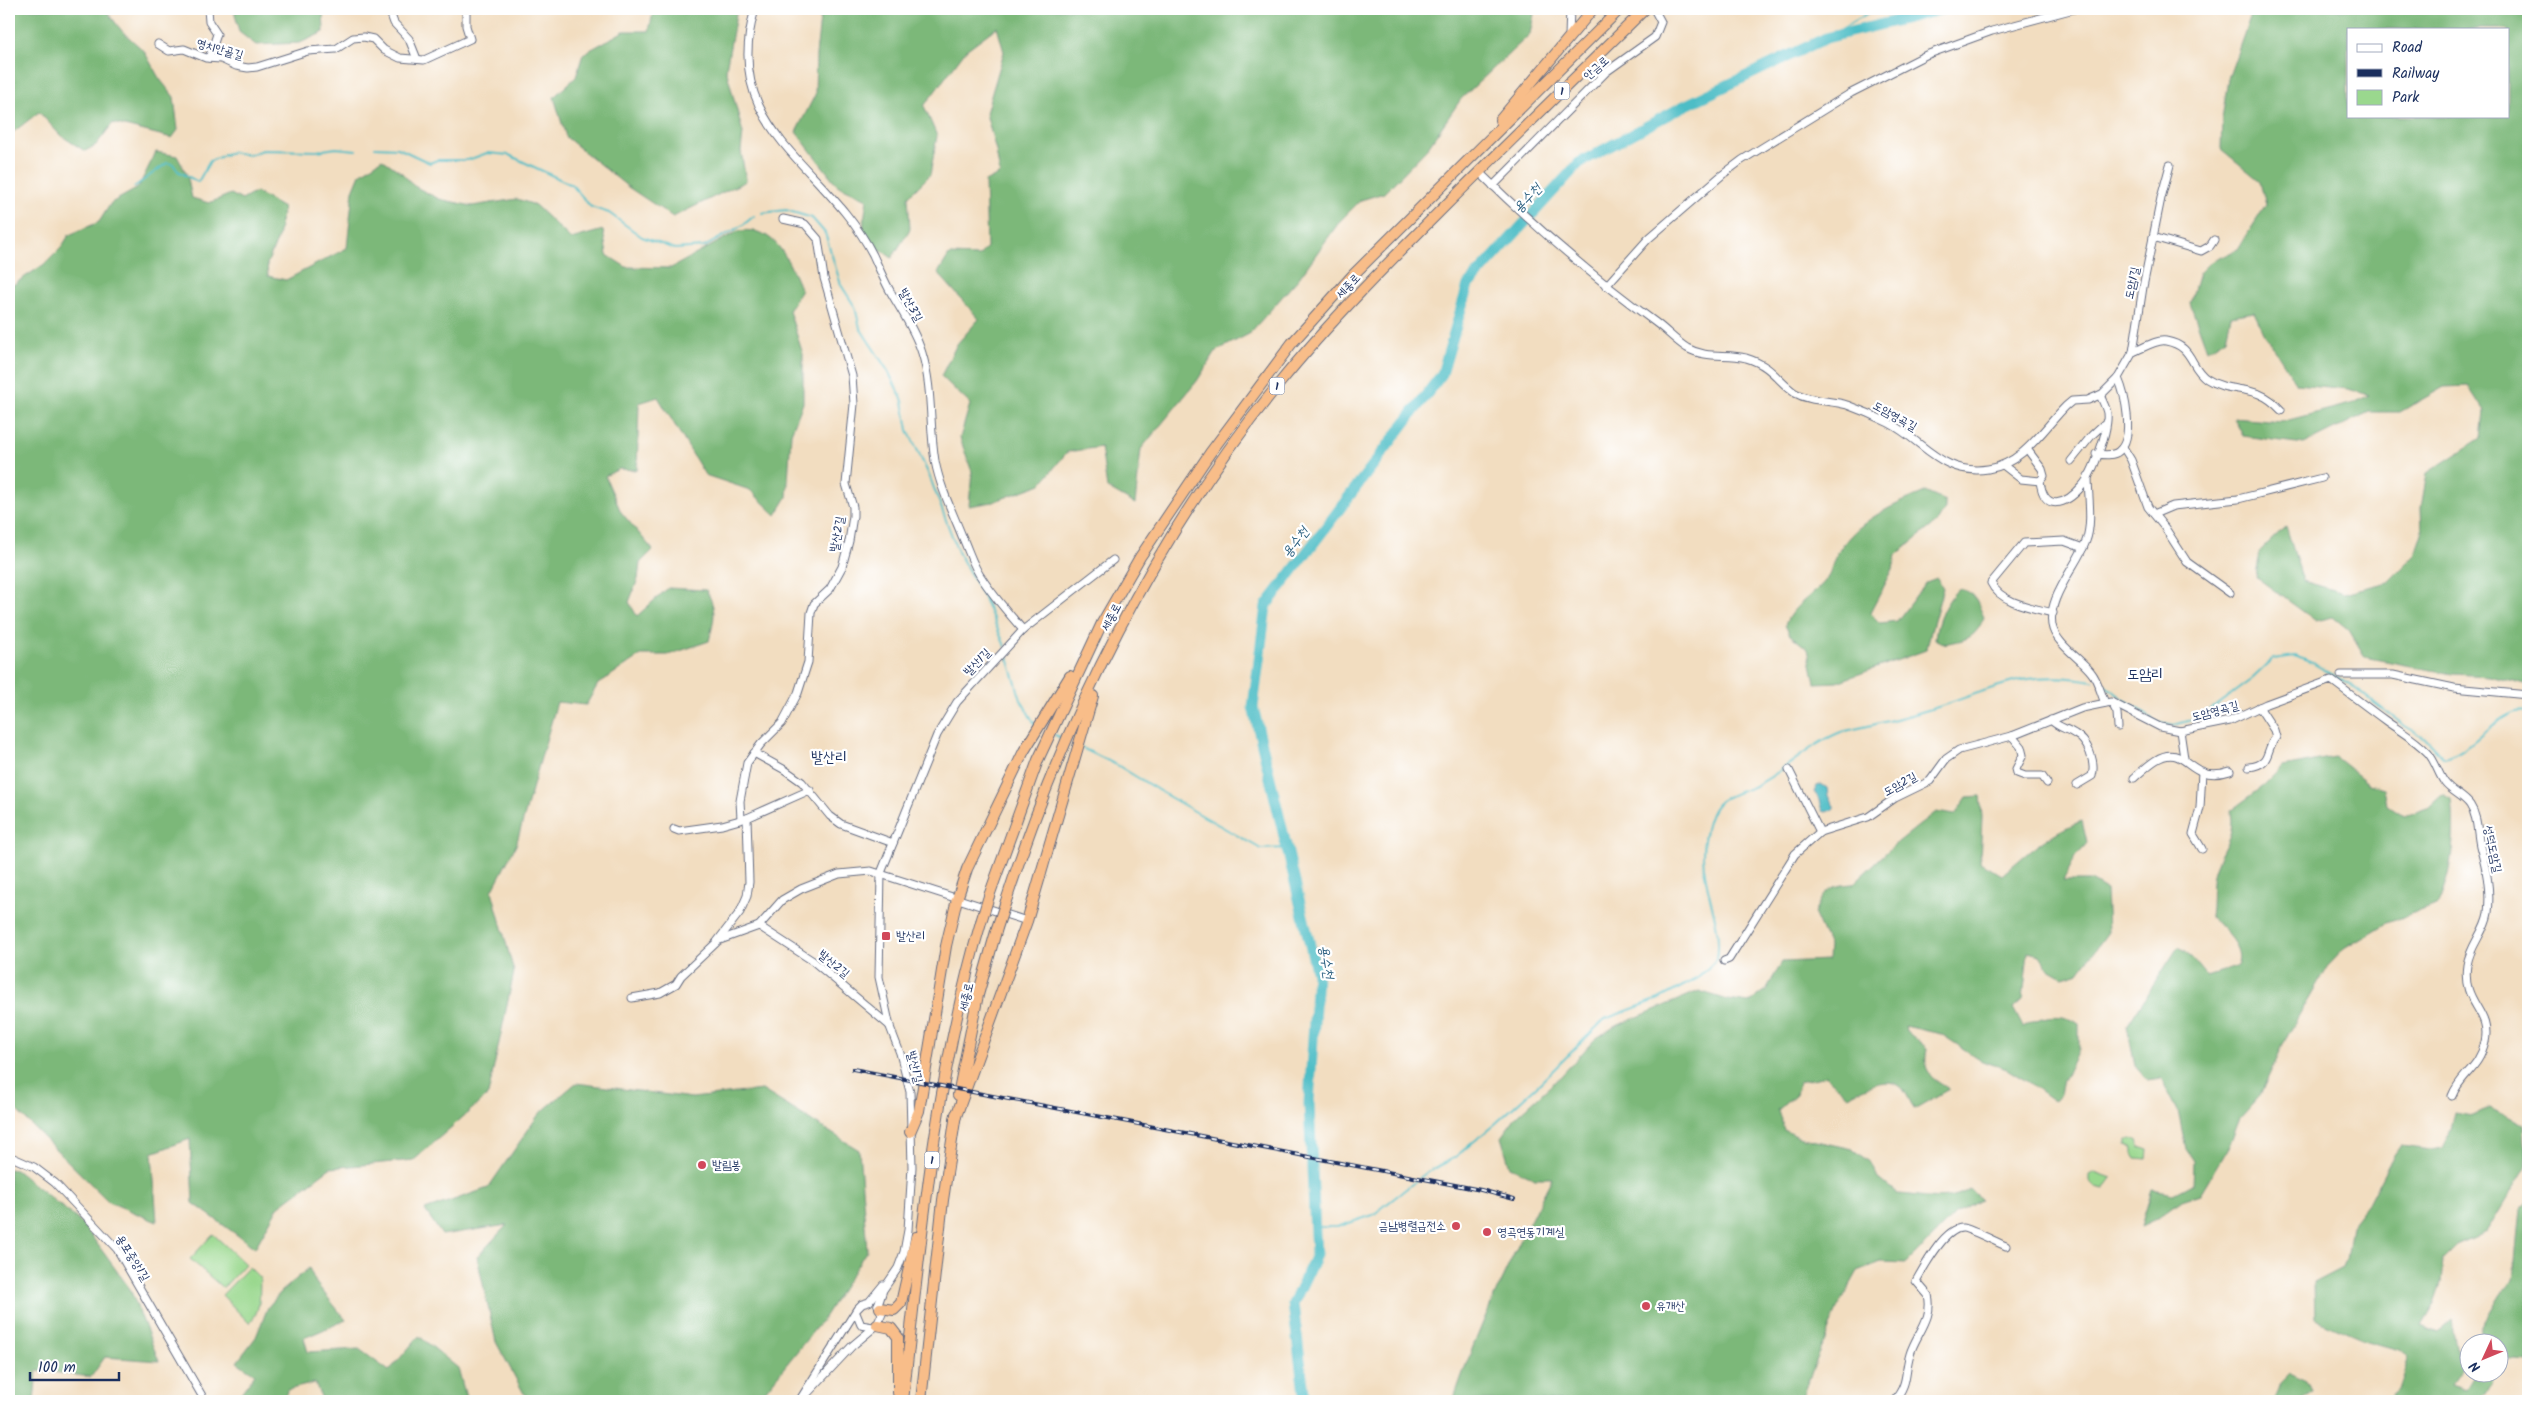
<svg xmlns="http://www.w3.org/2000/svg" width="2537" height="1410" font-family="Kalam,'Poor Story',sans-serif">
<rect width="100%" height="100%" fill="#fff"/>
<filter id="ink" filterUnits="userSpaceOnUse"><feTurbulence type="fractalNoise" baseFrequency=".02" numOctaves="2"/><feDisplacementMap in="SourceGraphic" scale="10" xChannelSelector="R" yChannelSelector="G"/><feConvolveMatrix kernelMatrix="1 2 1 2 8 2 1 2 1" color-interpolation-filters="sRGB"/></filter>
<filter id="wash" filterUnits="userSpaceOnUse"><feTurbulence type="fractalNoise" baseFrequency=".0096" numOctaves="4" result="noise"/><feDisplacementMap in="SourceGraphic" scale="20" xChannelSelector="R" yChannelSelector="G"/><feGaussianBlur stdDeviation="1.12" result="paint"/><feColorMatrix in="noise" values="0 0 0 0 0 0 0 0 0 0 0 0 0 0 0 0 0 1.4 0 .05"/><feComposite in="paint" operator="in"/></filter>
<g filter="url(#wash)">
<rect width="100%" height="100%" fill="#f2ddc0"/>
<!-- green -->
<g fill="#9ad88e" stroke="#5a8476">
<path d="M2130,1138L2137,1139L2139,1147L2148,1150L2147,1159L2136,1158L2133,1153V1148L2126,1145V1140Z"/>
<path d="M2095,1172L2112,1178L2104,1189L2095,1187L2089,1181V1175Z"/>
<path d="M213,1234L245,1264L223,1288L190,1259Z"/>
<path d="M249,1267L260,1278C259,1294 262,1311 249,1323L222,1295Z"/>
</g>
<!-- forest -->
<g fill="#7bb879" stroke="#4b746c" fill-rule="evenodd">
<path d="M9,9H105L122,31L144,51L159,78L174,97L178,130L172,138L113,123L96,145L85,151L60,135L39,112L12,133L9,131Z"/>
<path d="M234,9H323L324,32L300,43L256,45L239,32Z"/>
<path d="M654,9H737L726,69L743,133L741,151L746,181L673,217L628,187L566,137L554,97L576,77L583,54L624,31H649Z"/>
<path d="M821,9H1535L1530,34L1461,99L1426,150L1384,193L1361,200L1340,221L1299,278L1249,334L1216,351L1197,381L1141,449L1135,504L1107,488L1101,447L1067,452L1041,484L993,502L969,506L972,472L960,438L970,404L941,376L957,344L979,319L938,273L949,255L979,256L987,247L985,182L1000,174L996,151L986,113L1004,52L997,27L966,50L924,106L937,136L930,175L908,197L910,229L892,258L862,236L867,199L837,185L796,132L815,95L816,55Z"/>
<path d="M2253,9H2528V686L2490,676L2452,674L2365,657L2349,630L2333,617L2316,621L2256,577L2260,551L2286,526L2303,581L2344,593L2388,582L2415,555L2422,533L2421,508L2427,473L2481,438L2484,411L2468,386L2444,387L2400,412H2369L2304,444L2243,436L2234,418L2281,422L2354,403L2369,395L2348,389L2297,384L2264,333L2254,312L2231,316L2226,338L2207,350L2190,303L2199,273L2209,263L2238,249L2266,205L2260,181L2221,149L2222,119L2228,79ZM2348,29H2508V116H2348Z"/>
<path d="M156,152L177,156L187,175L192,198L209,203L231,194L242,200L256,192L283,208L278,238L267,264L268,276L286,280L347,248L353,191L360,174L382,159L402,173L414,186L439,199L472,206L517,199L535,205L571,239L603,230L607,255L626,267L671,268L738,231C777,225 788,261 801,290L789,311L803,354V403L791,433L787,497L776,515L750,490L705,475L658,397L639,403L637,470L619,469L605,476L621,512L653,550L640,563L638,579L629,602L637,616L668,588L706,590C718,611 714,619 709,641L668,655H641L598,684L586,705L557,702L516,845L492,891L514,972L488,1095L414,1160L330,1168L278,1207L255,1248L193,1203L190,1139L152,1153L157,1222L109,1202L9,1103V285H13L46,263L61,248L69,235L99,222L111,203L138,188Z"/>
<path d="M1925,492L1945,501V509L1938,521L1896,555L1893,569L1870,613L1880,623L1897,621L1926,582L1937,578L1943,588L1926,650L1837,682L1815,683L1808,649L1790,635L1785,625C1792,604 1816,595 1828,577C1832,569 1833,559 1838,552C1858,520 1891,506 1925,492Z"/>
<path d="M1958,589C1978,592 1976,602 1984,617C1975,640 1965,640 1943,644L1935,639C1937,620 1945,603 1958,589Z"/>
<path d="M2335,757L2369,784L2384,788L2387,805L2404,816L2430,807L2443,795L2452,800C2456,834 2452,873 2438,904L2387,923L2344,949L2327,967L2288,1034L2259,1097L2240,1118L2231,1142L2200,1194L2182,1200L2158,1218L2141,1226L2152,1190L2174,1194L2193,1184L2194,1161L2186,1149L2178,1111L2161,1078L2147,1080L2135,1066L2127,1026L2178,947L2192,958L2207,976L2236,967C2247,948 2222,930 2210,916C2212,904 2211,893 2212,881C2214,855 2239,837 2230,811L2264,786L2283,767Z"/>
<path d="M1980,796L1982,817L1980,862L2002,875C2027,853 2050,832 2082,821L2087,843L2076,856L2063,881H2091L2106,890L2108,932L2079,972L2063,977L2049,969L2040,955L2028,952L2023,999L2013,1008L2023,1027C2042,1015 2060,1012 2079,1024V1049L2063,1080L2060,1094L2054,1101L2028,1082L2007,1069L1982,1061L1941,1034L1905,1026L1906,1031L1927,1048C1923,1073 1928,1076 1949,1089L1914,1109C1911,1103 1907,1094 1903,1089C1889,1073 1862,1089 1848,1096L1826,1076L1799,1082L1796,1094L1778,1110L1784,1130L1798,1137L1852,1149L1871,1163L1878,1178L1898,1194C1923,1195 1947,1204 1970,1189L1980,1199L1956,1213L1907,1263L1881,1262L1858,1271L1838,1307L1800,1401H1453C1479,1324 1514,1251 1552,1178H1535L1510,1167L1501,1137L1515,1118L1561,1076L1595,1039L1614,1027L1699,991L1728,1000L1749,1003L1766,990L1782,962L1828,960L1829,946L1814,913C1825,890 1827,886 1853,884L1893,846L1936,812L1955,815L1967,797Z"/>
<path d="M576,1083L692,1098L762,1090L859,1150L867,1250L823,1319L757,1401H528L496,1342L477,1257L507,1225L442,1235L425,1210L488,1188L539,1114Z"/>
<path d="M2491,1108L2524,1125L2526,1167L2486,1233L2456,1246L2443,1259L2441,1284L2434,1304L2421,1326L2438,1333L2452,1320L2458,1353L2464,1365L2452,1383L2466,1388L2475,1373H2496L2485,1393L2474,1401H2386L2398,1390L2409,1357L2399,1350L2364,1340L2315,1319L2314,1283L2343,1268L2346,1260L2351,1226L2368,1204L2389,1163L2401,1146L2431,1150L2442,1148L2451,1130L2455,1112L2472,1115Z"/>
<path d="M9,1169L16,1170L82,1223L130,1289L159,1361L105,1357L91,1377L37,1370L34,1401H9Z"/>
<path d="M2528,1201V1362L2500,1360V1342H2480L2481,1327L2501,1293L2513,1280L2520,1209Z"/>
<path d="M309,1268L316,1283L346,1320L304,1338L308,1352L359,1349L389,1371L419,1336L458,1368L467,1401H323L315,1383L287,1390L285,1401H235L255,1374L237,1362L256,1337L268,1307L281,1292Z"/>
<path d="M2290,1373L2307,1381L2312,1391L2298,1401H2274L2280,1383Z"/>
</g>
<!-- water -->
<path fill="#4ebdc6" stroke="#347692" d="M1821,784L1827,788L1828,796L1834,806V809L1826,812L1823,811L1820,800L1814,792L1817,786Z"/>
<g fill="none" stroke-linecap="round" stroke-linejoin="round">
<!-- stream -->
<g stroke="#4ebdc6" stroke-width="2">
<path d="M1826,38L1870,12L1872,9"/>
<path d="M375,147L398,148L430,163L437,160H468L487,153L509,155L572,185L591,207L609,213L642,237L675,249L704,247L743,225L754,216"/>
<path d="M134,187L167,163L173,164L178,171L198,182L210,161L232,152L249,155L263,150L317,151L336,148L356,150"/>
<path d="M762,213L786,210L812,218L825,233L841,285L855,307L860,328L888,371L903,401L908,430L929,475L958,552L983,596L1005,646"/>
<path d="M1006,651L1021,700L1035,725"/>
<path d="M2100,682L2155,721L2174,725L2199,718L2252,679L2273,659L2295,656L2312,663L2348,683L2405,726L2424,737L2444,758C2474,752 2499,706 2528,712"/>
<path d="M1055,735L1064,739"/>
<path d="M1082,748L1117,765L1166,795L1261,849L1288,848"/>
<path d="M1314,1227H1337L1373,1215L1426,1173L1454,1158L1495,1124L1539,1084L1605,1019L1659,999L1698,978L1717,959C1723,924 1703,889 1703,854C1703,840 1707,815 1717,804C1724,796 1738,793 1748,789C1782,775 1807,745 1841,732C1874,725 1906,717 1938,707C1998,687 2027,669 2093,681"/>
</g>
<!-- river -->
<path stroke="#4ebdc6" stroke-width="11" d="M1305,1401L1293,1304L1316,1255L1309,1103L1317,974L1253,707L1266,606L1442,374L1468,285L1579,163L1682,107L1826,38L1944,9"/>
</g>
</g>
<g filter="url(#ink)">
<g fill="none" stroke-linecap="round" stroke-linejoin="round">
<defs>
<g id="minor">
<path d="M208,9L209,22L217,34L209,58"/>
<path d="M386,9L390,12L394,23L409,39L417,59"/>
<path d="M755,9C719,130 827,164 873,255C878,266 883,278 889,289C900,309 915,330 922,353C933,388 929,425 935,461C940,487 952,511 962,536C969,551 973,567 983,580C995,598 1009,614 1023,630"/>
<path d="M1569,36L1570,9"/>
<path d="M158,44L169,51L184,49L206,58L221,59L236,66L248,68L257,67L308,51L336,49L353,38L364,37L373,39L384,50L400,58L424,60L470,39L466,26V9"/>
<path d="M1479,172C1534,226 1593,277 1655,322C1666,330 1676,341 1687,348C1706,359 1727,353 1746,358C1773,366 1777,381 1795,393C1811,402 1830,400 1847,405C1861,410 1875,416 1889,423C1924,441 1942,476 1988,469C2023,464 2043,429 2066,406L2072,401L2088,400L2102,394L2118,378L2133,352L2143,287L2161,198L2170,165"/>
<path d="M1493,186L1606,72L1655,37L1661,22L1654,9"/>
<path d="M2153,237L2201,251L2210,246L2214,240"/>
<path d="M1606,286L1648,239L1722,175L1742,160L1851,93L1926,55L1992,31L2074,9"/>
<path d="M2133,352C2143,348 2157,339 2166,341C2194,346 2189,367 2207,379C2233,396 2255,381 2281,410"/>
<path d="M2123,447L2131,460L2148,507L2165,528L2187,562L2230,593"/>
<path d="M2096,454C2104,455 2114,456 2119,451C2135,437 2125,394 2118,378"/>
<path d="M2071,461L2092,435L2106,422"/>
<path d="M2003,465L2021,479L2040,481L2044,476L2042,469L2027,449"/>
<path d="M2088,476C2088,496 2093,522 2086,541C2077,566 2044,601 2053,629C2059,646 2081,659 2091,672C2098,680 2101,694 2105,703"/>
<path d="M2040,481C2044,513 2066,505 2082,486C2093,474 2109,430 2107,413C2106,407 2102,400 2100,395"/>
<path d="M2154,514L2173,506L2238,499L2322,478"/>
<path d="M2053,613C2034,608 2000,603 1991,583L2024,543L2064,541L2083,548"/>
<path d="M2341,675H2393L2454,688L2528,695"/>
<path d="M2112,703L2117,713L2118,727"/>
<path d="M2051,720C2059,728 2066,728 2075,734C2088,741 2096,762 2092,776L2077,785"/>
<path d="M2180,731L2184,758"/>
<path d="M2012,736L2021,747L2023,755L2016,769L2017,773L2025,776H2042L2047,783"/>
<path d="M754,753L785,770L802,782L830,816L841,824L893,843"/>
<path d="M2249,767C2273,764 2264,751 2276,737L2274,730L2259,707"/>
<path d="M1789,770L1820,832"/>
<path d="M2202,771L2200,808L2193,834L2202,849"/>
<path d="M2134,778C2141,772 2148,765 2156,760C2178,746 2186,766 2203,772C2212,775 2221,774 2230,771"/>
<path d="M741,819L740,801L747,763L761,744L782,723L798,693L808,662L811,613L814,604L830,589L842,567L849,541L853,516V507L846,484L854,404L852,376L824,278L818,239L805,224L783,219"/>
<path d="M674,829L679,831L722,825L747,818L810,790"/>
<path d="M759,926L782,900L801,889L839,874L871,871L1027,921"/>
<path d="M720,940L759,926L813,961L890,1026"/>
<path d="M1724,961L1729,959L1795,854L1820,832L1868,817L1895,798L1930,781L1946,759L1959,750L2012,736L2082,708L2111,702L2160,727L2180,731L2230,721L2266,704L2331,680C2350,694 2368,708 2386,721C2400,731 2416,740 2428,753C2436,762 2438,774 2445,783C2452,792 2464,796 2470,805C2478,817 2477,832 2480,846C2486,868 2491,888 2488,913C2485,932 2470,945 2467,965C2461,1004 2492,1010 2485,1042C2479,1069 2461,1073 2452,1096"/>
<path d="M632,998L660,993L676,984L681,976L716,943L740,912L747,896L749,882L747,818"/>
<path d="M9,1156L34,1167L55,1183L117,1249L205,1401"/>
<path d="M878,1305L883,1290L898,1268L904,1252L908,1230L912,1167L910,1092L900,1053L890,1027L879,977L881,873L937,735L957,702L1023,630L1113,560"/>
<path d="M856,1313L861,1325L873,1327"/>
<path d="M805,1396L852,1346L877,1325L882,1314L878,1305"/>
<path d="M801,1398L857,1309L862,1304L869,1302L883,1285"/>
<path d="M1894,1401C1909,1383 1904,1374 1910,1354C1916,1334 1934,1318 1928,1295L1916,1281C1924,1267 1945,1227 1963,1228C1971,1229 1996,1242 2006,1246"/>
</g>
<g id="highway">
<path d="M1500,120L1593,9"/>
<path d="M989,896L1038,760L1102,623L1140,557L1210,453L1292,343L1352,276L1620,9"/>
<path d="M1006,901C1066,716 1155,536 1278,385C1330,321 1388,263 1446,205C1512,139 1579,74 1645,9"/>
<path d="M958,1095L978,995L997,928"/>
<path d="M955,1119L1027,921L1093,696"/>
<path d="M910,1132L919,1111L946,946L957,899L967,869L1024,751L1070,676"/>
<path d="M880,1308L894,1310L901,1303L916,1237"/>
<path d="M877,1325L891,1328L898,1337V1393"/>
<path d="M903,1401C921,1240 935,1078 981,922"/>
<path d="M921,1401L943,1200L956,1114"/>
</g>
</defs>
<!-- minor casing -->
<use href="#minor" stroke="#666c80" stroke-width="9"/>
<!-- highway casing -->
<use href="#highway" stroke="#666c80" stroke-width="12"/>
<!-- minor -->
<use href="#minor" stroke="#fff" stroke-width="7"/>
<!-- highway -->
<use href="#highway" stroke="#f8bd89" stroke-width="10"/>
<defs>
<path id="rail" d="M853,1069L1481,1190L1514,1199"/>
</defs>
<!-- rail casing -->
<use href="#rail" stroke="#1b2f5e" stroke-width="4"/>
<!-- rail -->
<use href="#rail" stroke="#fff" stroke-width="2" stroke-dasharray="5.5" stroke-linecap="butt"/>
<defs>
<g id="highway-bridge">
<path d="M981,922L989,896"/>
<path d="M997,928L1006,901"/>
</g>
</defs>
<!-- highway-bridge casing -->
<use href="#highway-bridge" stroke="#666c80" stroke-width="12" stroke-linecap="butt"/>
<!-- highway-bridge -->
<use href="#highway-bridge" stroke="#f8bd89" stroke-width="10"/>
</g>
</g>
<!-- markers -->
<g fill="#d1495b" stroke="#fff" stroke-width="2">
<rect x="881" y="931" width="10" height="10" rx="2.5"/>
<circle cx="702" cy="1165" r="5"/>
<circle cx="1456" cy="1226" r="5"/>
<circle cx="1487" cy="1232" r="5"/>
<circle cx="1646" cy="1306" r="5"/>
</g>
<g text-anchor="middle" stroke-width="4.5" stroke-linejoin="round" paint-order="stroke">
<!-- shield labels -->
<g fill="#fff" stroke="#5f6d8e" stroke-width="1">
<rect x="1554.5" y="82.5" width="15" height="17" rx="4"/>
<rect x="1269.5" y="377.5" width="15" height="17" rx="4"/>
<rect x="924.5" y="1151.5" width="15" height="17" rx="4"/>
</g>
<g font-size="11" font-weight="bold" fill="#1b2f5e">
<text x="1562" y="95">1</text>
<text x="1277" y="390">1</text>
<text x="932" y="1164">1</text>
</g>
<!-- street labels -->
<g font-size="12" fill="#1b2f5e" stroke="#fff">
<text transform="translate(220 49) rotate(16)" y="4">영치안골길</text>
<text transform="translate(1596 68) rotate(-41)" y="4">안금로</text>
<text transform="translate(2132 283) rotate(-78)" y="4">도암1길</text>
<text transform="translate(1348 286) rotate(-47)" y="4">세종로</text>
<text transform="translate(911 305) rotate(61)" y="4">발산3길</text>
<text transform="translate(1895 416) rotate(29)" y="4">도암영곡길</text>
<text transform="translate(837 534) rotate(-80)" y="4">발산2길</text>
<text transform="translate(1111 617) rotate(-62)" y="4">세종로</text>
<text transform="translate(977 662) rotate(-46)" y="4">발산1길</text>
<text transform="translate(2215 711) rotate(-15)" y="4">도암영곡길</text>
<text transform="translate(1900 784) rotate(-29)" y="4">도암2길</text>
<text transform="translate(2493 849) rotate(78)" y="4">성덕도암길</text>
<text transform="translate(834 964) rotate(39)" y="4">발산2길</text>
<text transform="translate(966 997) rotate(-77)" y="4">세종로</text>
<text transform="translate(915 1067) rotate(75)" y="4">발산1길</text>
<text transform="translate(133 1258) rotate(58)" y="4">용포중앙1길</text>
</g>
<!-- poi labels -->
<g font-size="12" fill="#1b2f5e" stroke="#fff" text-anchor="start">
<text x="896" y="940">발산리</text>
<text x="712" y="1169">발림봉</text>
<text x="1446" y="1230" text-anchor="end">금남병렬급전소</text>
<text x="1497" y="1236">영곡연동기계실</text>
<text x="1656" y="1310">유개산</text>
</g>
<!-- water labels -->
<g font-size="14" font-style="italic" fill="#2d6182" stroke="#fff">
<text transform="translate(1527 198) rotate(-47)" y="5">용수천</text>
<text transform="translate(1295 542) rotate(-53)" y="5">용수천</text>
<text transform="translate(1327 962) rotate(81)" y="5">용수천</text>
</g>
<!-- quarter labels -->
<g font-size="15" fill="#1b2f5e" stroke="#fff">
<text x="2145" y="679">도암리</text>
<text x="829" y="762">발산리</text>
</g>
</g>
<!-- margin -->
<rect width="2537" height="1410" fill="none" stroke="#fff" stroke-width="30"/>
<!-- legend -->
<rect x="2347" y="28" width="162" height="90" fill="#ffffff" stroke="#a4acbf"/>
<rect x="2357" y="44" width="25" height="8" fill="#ffffff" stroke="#a4acbf"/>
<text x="2392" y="52" font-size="15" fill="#1b2f5e">Road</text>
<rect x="2357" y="69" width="25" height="8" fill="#1b2f5e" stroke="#a4acbf"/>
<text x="2392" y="78" font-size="15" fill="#1b2f5e">Railway</text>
<rect x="2357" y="90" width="25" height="15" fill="#9ad88e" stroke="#a4acbf"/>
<text x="2392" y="102" font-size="15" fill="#1b2f5e">Park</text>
<!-- north arrow -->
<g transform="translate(2484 1358) rotate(226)"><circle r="24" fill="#ffffff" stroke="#a4acbf"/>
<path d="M0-4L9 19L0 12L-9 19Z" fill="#d1495b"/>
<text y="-8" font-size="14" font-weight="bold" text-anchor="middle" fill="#1b2f5e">N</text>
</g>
<!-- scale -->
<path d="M30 1372v8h89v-8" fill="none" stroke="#1b2f5e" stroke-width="2.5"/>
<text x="38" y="1372" font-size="15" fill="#1b2f5e" stroke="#ffffff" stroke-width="4" paint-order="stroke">100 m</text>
</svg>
